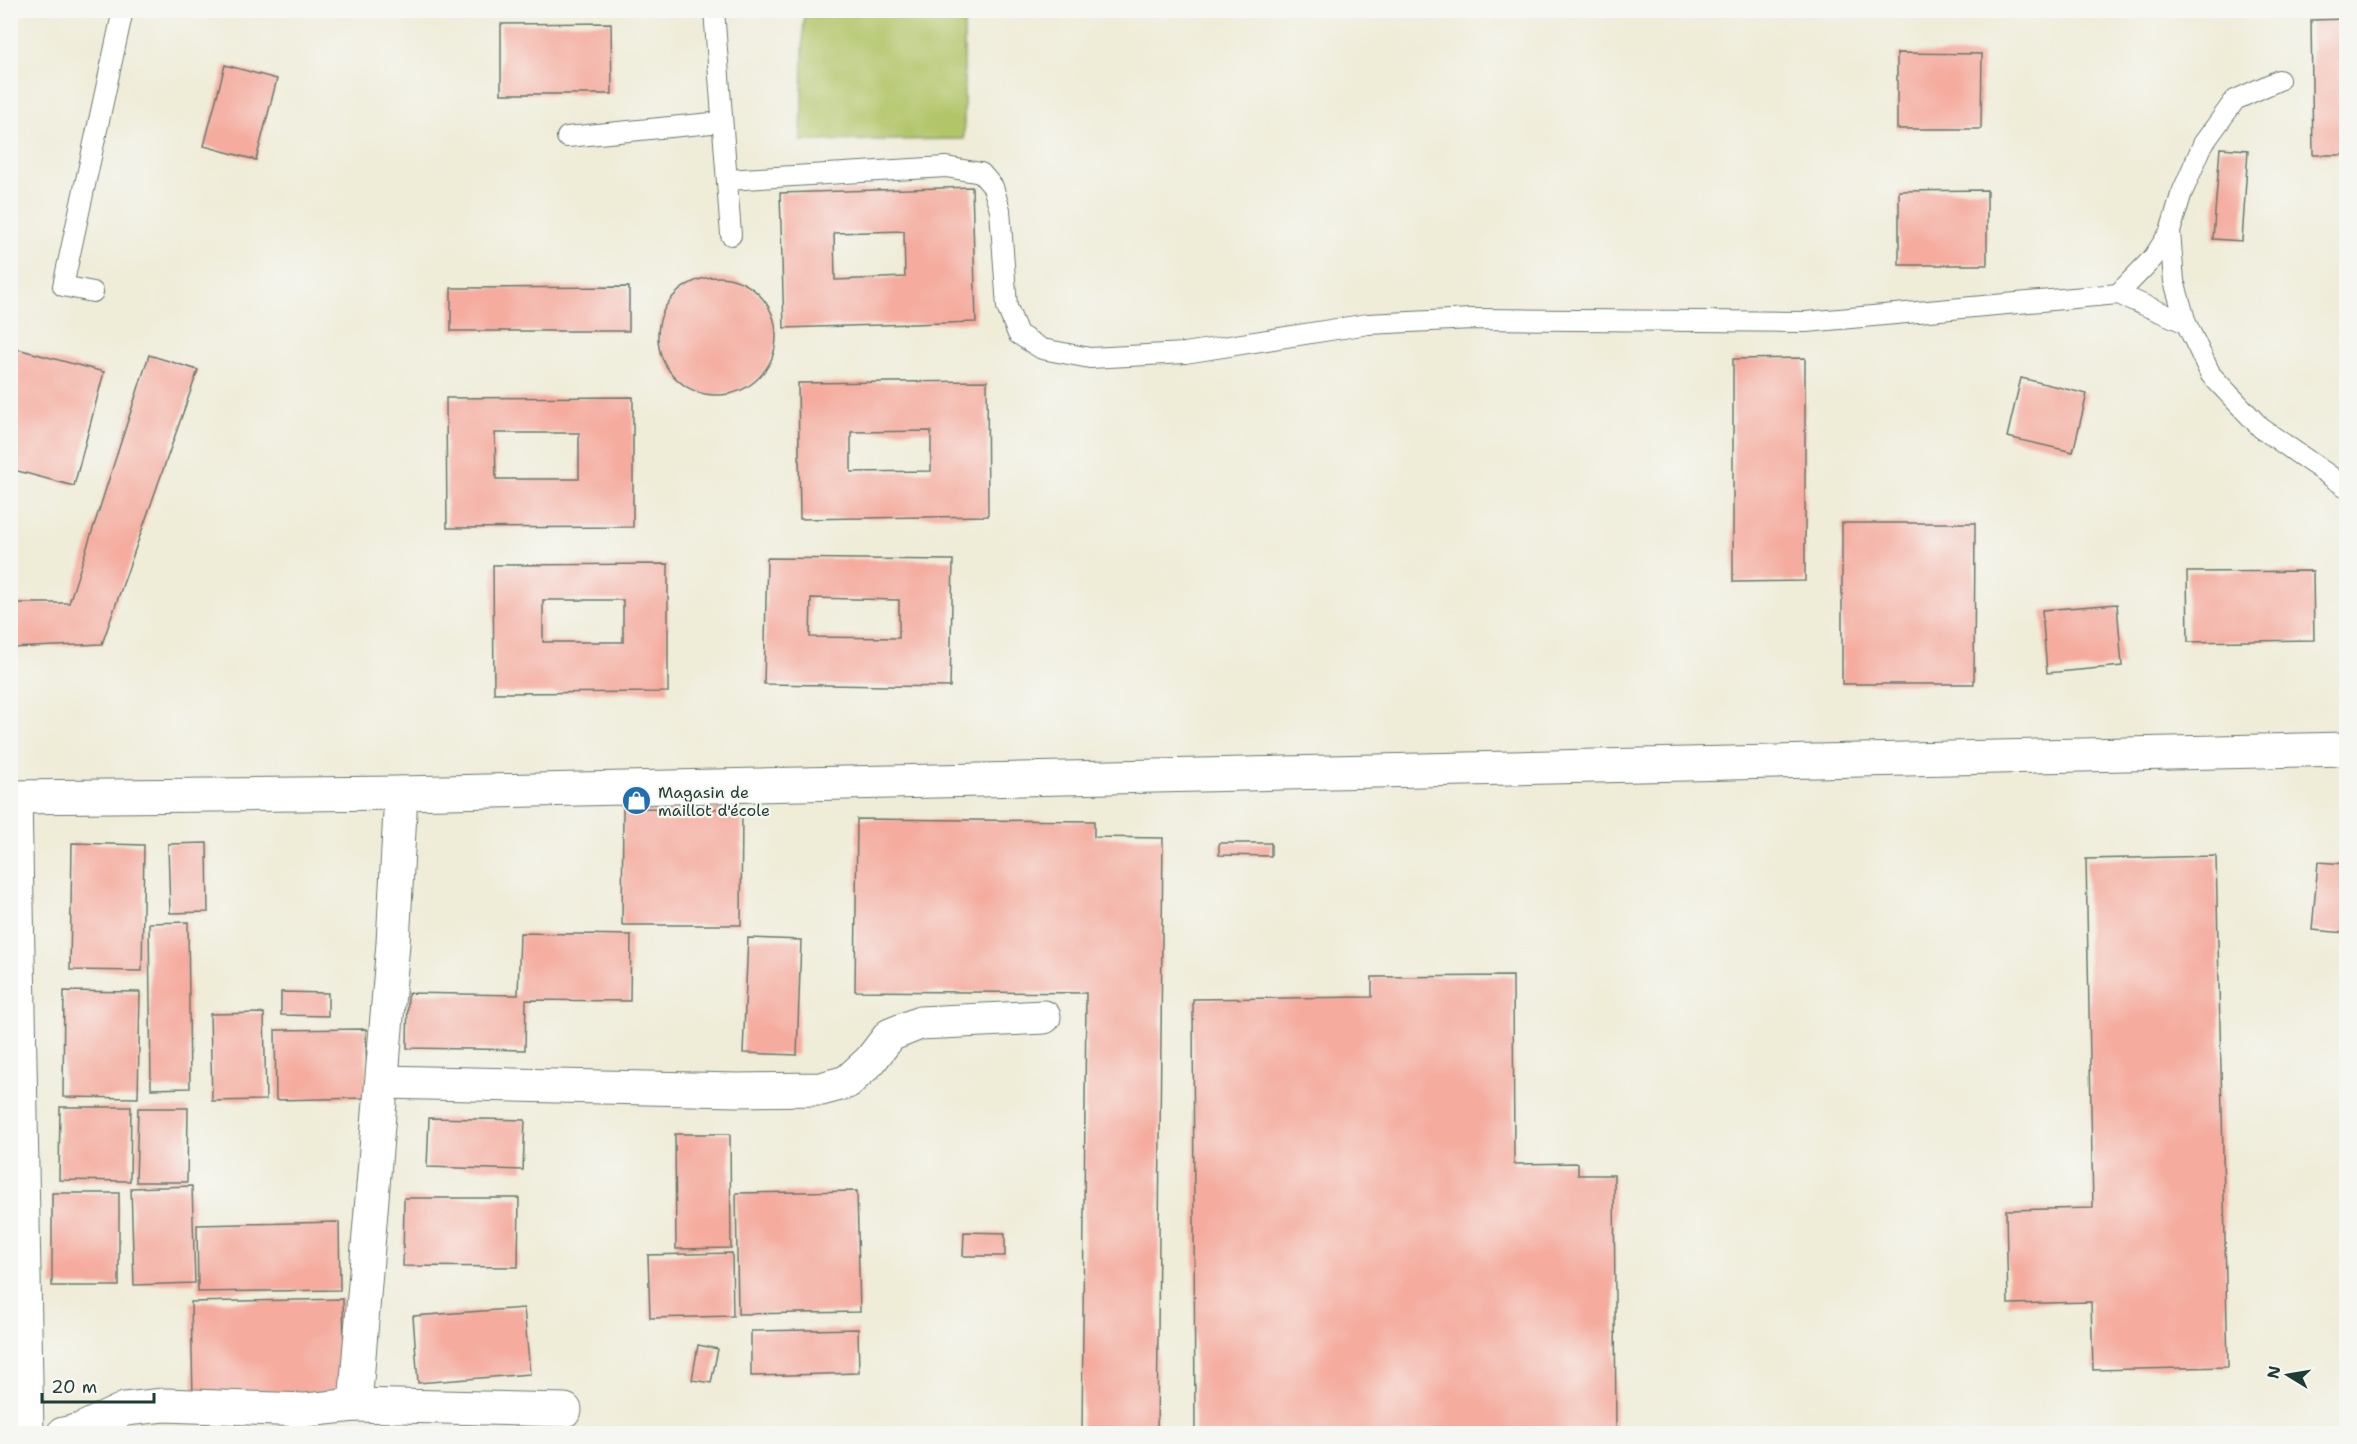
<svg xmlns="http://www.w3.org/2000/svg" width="2357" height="1444" font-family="'Shantell Sans',sans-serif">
<rect width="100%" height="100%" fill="#f6f6f2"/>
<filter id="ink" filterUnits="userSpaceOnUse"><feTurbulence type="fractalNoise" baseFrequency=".0167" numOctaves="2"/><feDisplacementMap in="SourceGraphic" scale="12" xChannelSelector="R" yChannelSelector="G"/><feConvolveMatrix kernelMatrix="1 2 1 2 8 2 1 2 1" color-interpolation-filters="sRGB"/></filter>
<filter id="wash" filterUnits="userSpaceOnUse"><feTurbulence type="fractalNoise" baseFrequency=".008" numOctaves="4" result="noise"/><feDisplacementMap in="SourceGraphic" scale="24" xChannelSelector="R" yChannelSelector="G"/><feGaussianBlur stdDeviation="1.35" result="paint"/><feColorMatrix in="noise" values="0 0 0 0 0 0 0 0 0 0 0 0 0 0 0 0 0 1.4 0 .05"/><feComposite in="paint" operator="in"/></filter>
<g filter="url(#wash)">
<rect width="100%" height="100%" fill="#efecd8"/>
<!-- pitch -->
<path fill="#b2c569" stroke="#68814e" stroke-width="1.5" d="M804,11H964V139L801,141Z"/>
<g id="blocks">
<!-- building -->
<g fill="#f5ac9f" fill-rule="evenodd">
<path d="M2346,19V155H2313L2311,20Z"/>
<path d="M611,23L612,94H501V24Z"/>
<path d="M1897,53L1982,54L1981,129H1897Z"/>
<path d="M225,65L277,79L256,160L204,146Z"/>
<path d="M2220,148L2248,150L2242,241L2213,239Z"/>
<path d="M972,187L976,322L784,328L780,193ZM904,231L905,277L835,280L834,233Z"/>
<path d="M1987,190V265H1899V191Z"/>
<circle cx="717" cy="336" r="59"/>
<path d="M629,287V331H451V288Z"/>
<path d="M10,347L104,372L74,486L10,469Z"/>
<path d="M149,355L198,370L102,644L10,648V603H69Z"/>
<path d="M1805,358V581L1733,582V359Z"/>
<path d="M2021,378L2087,394L2073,452L2007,437Z"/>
<path d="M987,381L988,516L800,519L798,383ZM931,431V471L851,472V432Z"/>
<path d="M633,397V527L447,528L446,398ZM495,433H579V479H496Z"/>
<path d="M1842,523H1975L1974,684H1842Z"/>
<path d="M767,558L953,560L950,687L764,684ZM811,598L899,600V638L810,637Z"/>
<path d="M668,564V692L494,693L493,565ZM543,600H623V642H543Z"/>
<path d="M2313,571L2314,640L2188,642L2187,572Z"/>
<path d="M2117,604L2122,666L2047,673L2042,610Z"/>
<path d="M623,808L742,809L741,925H622Z"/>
<path d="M857,819L1094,821V837L1163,838L1157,1434H1082L1086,993L855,991Z"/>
<path d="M72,843L144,845L142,971L70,970Z"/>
<path d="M207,843L208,912L170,913L168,844Z"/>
<path d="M1219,843H1271V856L1219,855Z"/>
<path d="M2216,856L2228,1367L2093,1370L2091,1302L2008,1304L2006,1210L2093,1208L2086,859Z"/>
<path d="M2318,862L2346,864V933L2312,930Z"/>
<path d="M188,922L190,1088L151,1089L149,923Z"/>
<path d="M520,933L631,935L630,1001L526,1000L525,1050L407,1048L408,993L518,995Z"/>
<path d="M748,938L801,940L797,1055L743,1053Z"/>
<path d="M1513,976L1514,1164L1578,1163V1175H1614L1616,1434H1195L1193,999L1372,997V977Z"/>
<path d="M64,991L140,992L138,1098L63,1097Z"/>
<path d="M281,992L328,993V1016L281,1015Z"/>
<path d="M264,1013L266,1100L212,1101L210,1014Z"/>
<path d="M366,1029L367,1098L276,1100L275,1030Z"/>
<path d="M60,1107H131L130,1181L59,1180Z"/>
<path d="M138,1108H188L187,1182H136Z"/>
<path d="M429,1118L525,1120L523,1170L427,1167Z"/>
<path d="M675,1134H730L731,1248L676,1249Z"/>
<path d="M192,1186L195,1283L134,1285L131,1188Z"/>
<path d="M857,1191L860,1312L738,1314L736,1193Z"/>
<rect x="52" y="1193" width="67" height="93"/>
<path d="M404,1198H519L518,1267L403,1266Z"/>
<path d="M339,1222L340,1290L198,1292L197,1225Z"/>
<path d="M964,1232L1005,1233V1256H963Z"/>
<path d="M732,1253L733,1316L650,1318L648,1255Z"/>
<path d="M343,1299L345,1399L193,1401L191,1302Z"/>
<path d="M524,1308L530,1374L418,1383L413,1316Z"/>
<path d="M858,1329L859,1373L751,1376V1331Z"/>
<path d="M698,1345L718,1349L711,1383L692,1380Z"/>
</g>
</g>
</g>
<g filter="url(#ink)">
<use href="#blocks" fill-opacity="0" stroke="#687a6d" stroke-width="1.5"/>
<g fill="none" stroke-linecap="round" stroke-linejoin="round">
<defs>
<g id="lane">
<path d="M714,10L731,235"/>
<path d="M2279,80L2235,100L2203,144L2181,195L2170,232L2174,281L2186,323L2211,375L2261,428L2346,487"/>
<path d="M567,137L722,122"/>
<path d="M727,180L946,167L981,173L993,187L1000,210L1007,307L1018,334L1042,349L1090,358L1185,353L1368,324L1472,319L1806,322L2118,294L2186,323"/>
<path d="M93,292L63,286L123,10"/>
<path d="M2118,294L2153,258L2170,232"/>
</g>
<g id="street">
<path d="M10,797L401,793L2346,749"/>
<path d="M15,797L27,1434"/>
<path d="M382,1082L737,1090L821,1089L847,1082L870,1061L890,1035L920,1023L1044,1017"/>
<path d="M355,1405L565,1410"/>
<path d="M63,1434L80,1430L125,1409L164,1405L306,1410L355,1405L393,943L401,793"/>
</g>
</defs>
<!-- lane casing -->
<use href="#lane" stroke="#687a6d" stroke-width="22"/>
<!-- street casing -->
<use href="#street" stroke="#687a6d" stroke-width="35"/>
<!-- lane -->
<use href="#lane" stroke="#fff" stroke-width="20"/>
<!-- street -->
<use href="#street" stroke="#fff" stroke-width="33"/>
</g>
</g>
<!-- icons -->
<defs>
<symbol id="shop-disc" viewBox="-11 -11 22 22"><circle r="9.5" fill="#1f6fb2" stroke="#f6f6f2"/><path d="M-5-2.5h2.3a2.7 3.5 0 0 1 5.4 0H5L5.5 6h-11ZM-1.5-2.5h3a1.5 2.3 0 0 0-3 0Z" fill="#fff"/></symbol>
</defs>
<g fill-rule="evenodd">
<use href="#shop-disc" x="620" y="784" width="33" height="33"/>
</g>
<g text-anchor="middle" stroke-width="4.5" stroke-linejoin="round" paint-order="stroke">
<!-- poi labels -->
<g font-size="16" fill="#1f3d34" stroke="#f6f6f2" text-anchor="start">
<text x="658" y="798">Magasin de<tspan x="658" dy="18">maillot d'école</tspan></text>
</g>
</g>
<!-- margin -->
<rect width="2357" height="1444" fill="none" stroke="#f6f6f2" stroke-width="36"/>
<!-- north arrow -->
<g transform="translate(2288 1375) rotate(281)" stroke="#f6f6f2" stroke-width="4.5" paint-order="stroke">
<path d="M0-4.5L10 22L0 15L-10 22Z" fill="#1f3d34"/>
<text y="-9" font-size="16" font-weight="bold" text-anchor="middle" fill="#1f3d34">N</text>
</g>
<!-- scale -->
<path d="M42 1393v9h112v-9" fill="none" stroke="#1f3d34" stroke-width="3"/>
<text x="51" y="1393" font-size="18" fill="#1f3d34" stroke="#f6f6f2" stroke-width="4.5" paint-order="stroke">20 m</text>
</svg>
